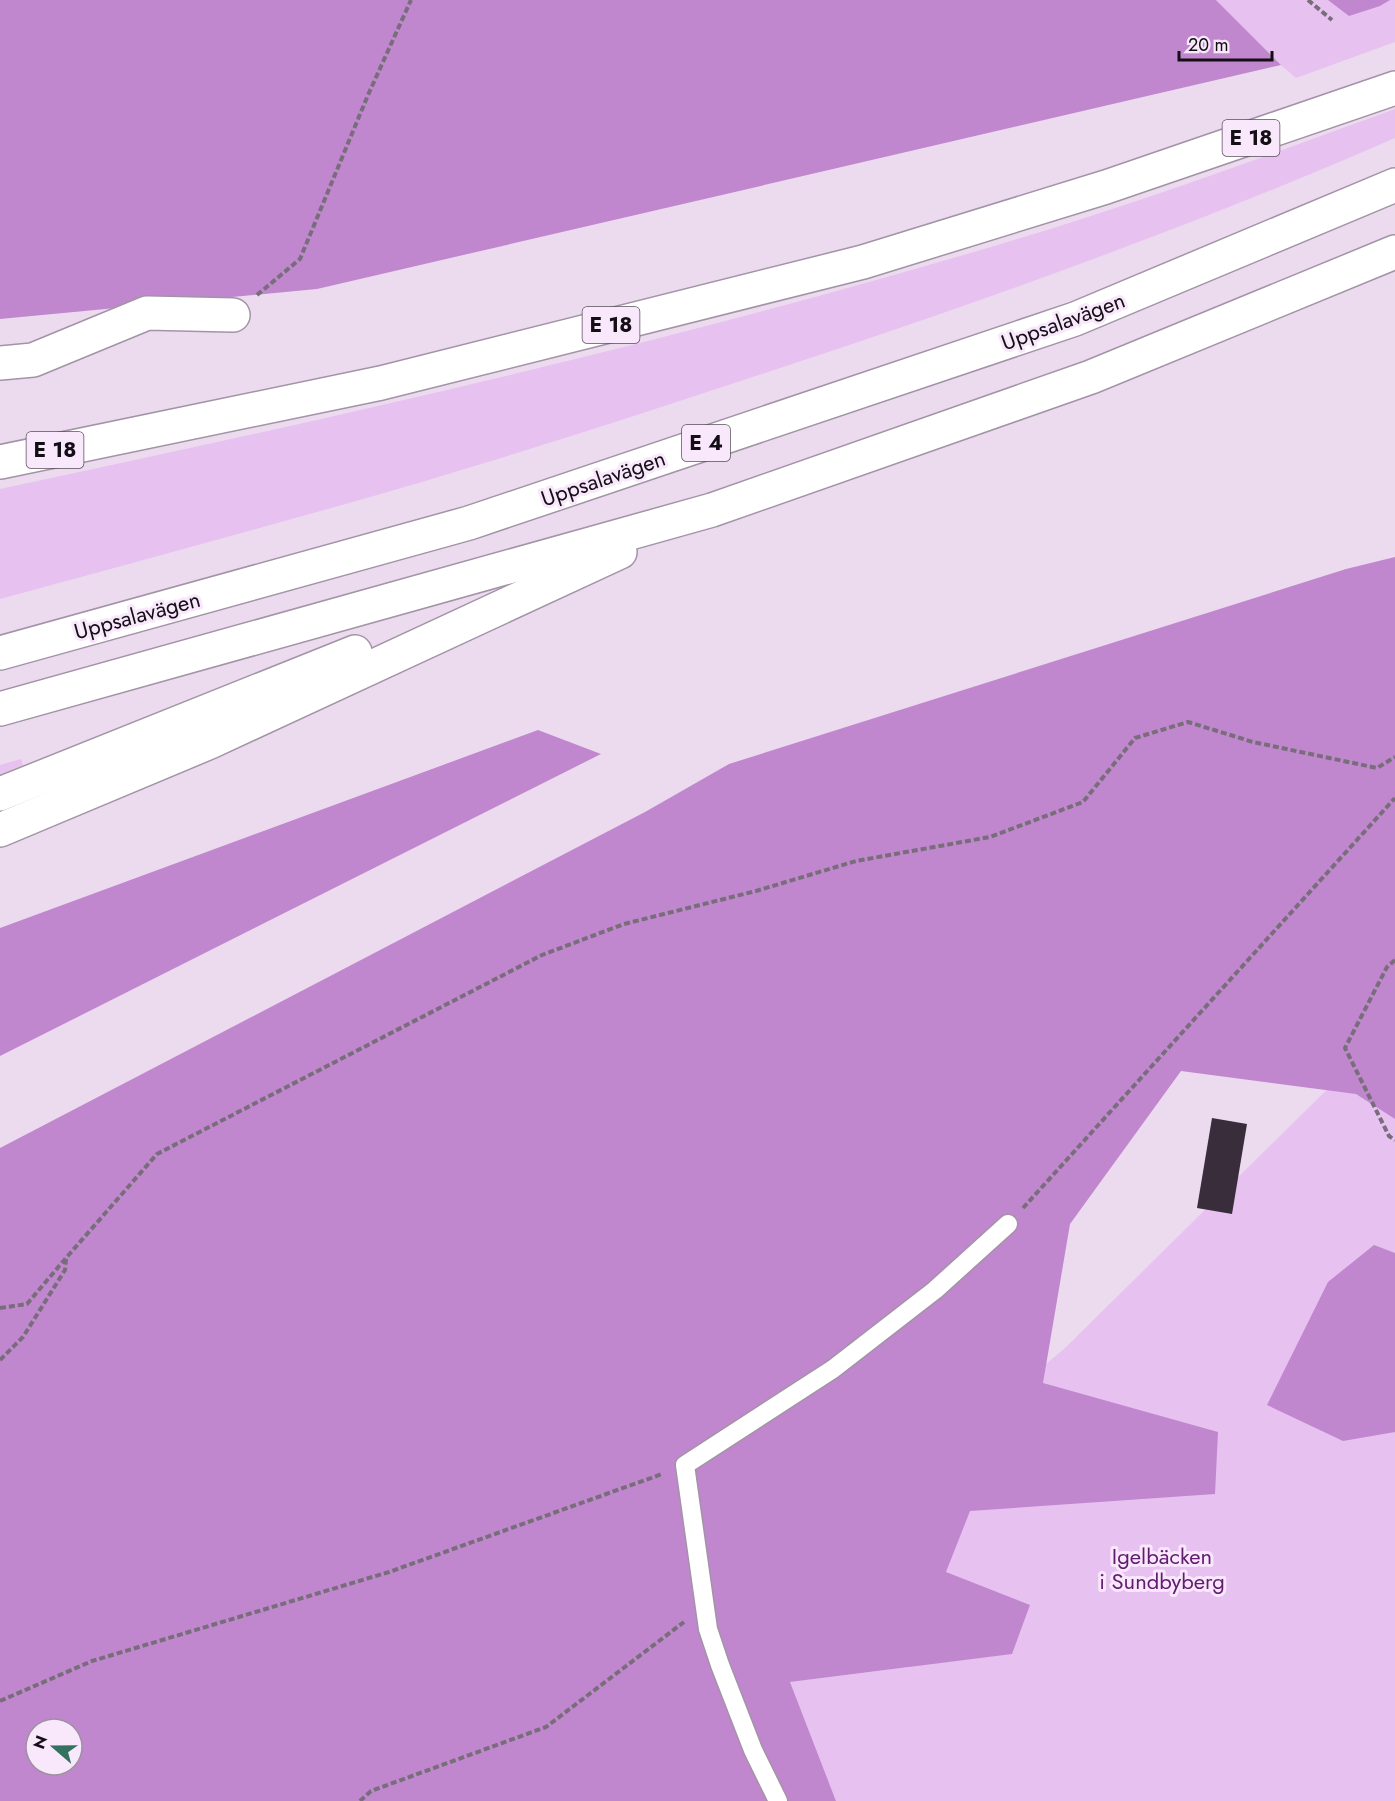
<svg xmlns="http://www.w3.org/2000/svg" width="1395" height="1801" font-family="Jost,sans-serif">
<rect width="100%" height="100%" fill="#ecdbef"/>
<!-- green -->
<g fill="#e7c1f0">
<path d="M1216,0H1395V42L1296,78L1281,65Z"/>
<path d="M1395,109V138C1196,225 992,298 786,366C639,415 491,463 342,505C228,537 114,568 0,599V489C344,416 687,339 1024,237C1149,199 1272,154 1395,109Z"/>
<path d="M21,759L23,765L0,774V765Z"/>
<path d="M1395,1017V1801H836L790,1682L910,1667L848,1530L1065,1348L1362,1055Z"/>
</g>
<!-- forest -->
<g fill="#c187ce" fill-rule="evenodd">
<path d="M0,0H1216L1281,65L317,289L0,319Z"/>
<path d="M1328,0H1390L1380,6L1349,16Z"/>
<path d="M1395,557V1119L1356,1094L1181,1071L1070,1224L1043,1383L1218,1432L1215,1494L970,1511L946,1572L1030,1605L1012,1654L790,1682L836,1801H0V1148L645,812L729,764L1346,569ZM36,1729H72V1765H36Z"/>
<path d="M538,730L601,754L0,1056V928Z"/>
<path d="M1374,1245L1395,1253V1432L1343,1441L1267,1405L1328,1282Z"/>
</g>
<!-- building -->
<path fill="#392c3b" d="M1212,1118L1247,1124L1232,1214L1197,1208Z"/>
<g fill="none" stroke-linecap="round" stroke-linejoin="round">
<defs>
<path id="lane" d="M778,1801L753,1750L720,1665L708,1629L685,1465L833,1369L935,1290L1008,1224"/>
<path id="street" d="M0,363L33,360L147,313L233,315"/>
<g id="highway">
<path d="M0,462L381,383L863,262L1106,187L1395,88"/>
<path d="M0,653L469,523L1075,319L1395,185"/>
<path d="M0,709L712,510L1091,377L1395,252"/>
<path d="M0,794L355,652"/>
<path d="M0,830L210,742L620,552"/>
</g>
</defs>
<!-- lane casing -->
<use href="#lane" stroke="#a393a6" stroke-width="21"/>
<!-- street casing -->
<use href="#street" stroke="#a393a6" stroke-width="36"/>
<!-- highway casing -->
<use href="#highway" stroke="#a393a6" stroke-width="36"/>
<!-- path -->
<g stroke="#786d7a" stroke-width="4" stroke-dasharray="6 3" stroke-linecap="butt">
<path d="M1308,0L1332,20"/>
<path d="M257,295L300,259L368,95L411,0"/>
<path d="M1395,960L1387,967L1345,1048L1389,1136L1395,1140"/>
<path d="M1023,1208L1395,798"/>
<path d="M0,1308L27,1304L66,1258L157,1154L542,955L624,924L756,891L856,861L990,837L1083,802L1135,738L1188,722L1253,742L1377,768L1395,757"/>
<path d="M0,1360L23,1337L65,1270L66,1259"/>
<path d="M0,1701L92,1661L389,1572L662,1474"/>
<path d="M360,1801L371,1791L546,1727L684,1622"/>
</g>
<!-- lane -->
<use href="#lane" stroke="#fff" stroke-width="18"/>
<!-- street -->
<use href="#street" stroke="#fff" stroke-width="33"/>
<!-- highway -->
<use href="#highway" stroke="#fff" stroke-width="33"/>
</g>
<g text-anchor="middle" stroke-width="6" stroke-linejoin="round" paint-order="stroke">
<!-- shield labels -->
<g fill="#f9e8fc" stroke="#594f5a" stroke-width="1.5">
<rect x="1222.5" y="120" width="57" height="36" rx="4.5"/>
<rect x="582.5" y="307" width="57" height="36" rx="4.5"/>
<rect x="682" y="425" width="48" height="36" rx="4.5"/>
<rect x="26.5" y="432" width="57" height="36" rx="4.5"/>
</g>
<g font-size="21" font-weight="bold" fill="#140e15">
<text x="1251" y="145">E 18</text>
<text x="611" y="332">E 18</text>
<text x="706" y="450">E 4</text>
<text x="55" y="457">E 18</text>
</g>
<!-- street labels -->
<g font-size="22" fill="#140e15" stroke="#f9e8fc">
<text transform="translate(1063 321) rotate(-20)" y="8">Uppsalavägen</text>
<text transform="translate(603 478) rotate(-19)" y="8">Uppsalavägen</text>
<text transform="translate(137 615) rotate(-15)" y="8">Uppsalavägen</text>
</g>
<!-- park labels -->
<g font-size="22" fill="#621b71" stroke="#f9e8fc">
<text x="1162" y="1564">Igelbäcken<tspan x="1162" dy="25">i Sundbyberg</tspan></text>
</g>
</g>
<!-- north arrow -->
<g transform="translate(54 1747) rotate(290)"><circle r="28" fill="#f9e8fc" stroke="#9d91a0" stroke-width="1.5"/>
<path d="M0-4.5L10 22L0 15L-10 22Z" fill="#34725f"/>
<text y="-9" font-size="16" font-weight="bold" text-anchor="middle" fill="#140e15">N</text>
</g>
<!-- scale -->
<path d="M1179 51v9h93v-9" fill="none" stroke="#140e15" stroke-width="3"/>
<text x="1188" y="51" font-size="18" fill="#140e15" stroke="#f9e8fc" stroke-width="4.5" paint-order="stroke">20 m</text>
</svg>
